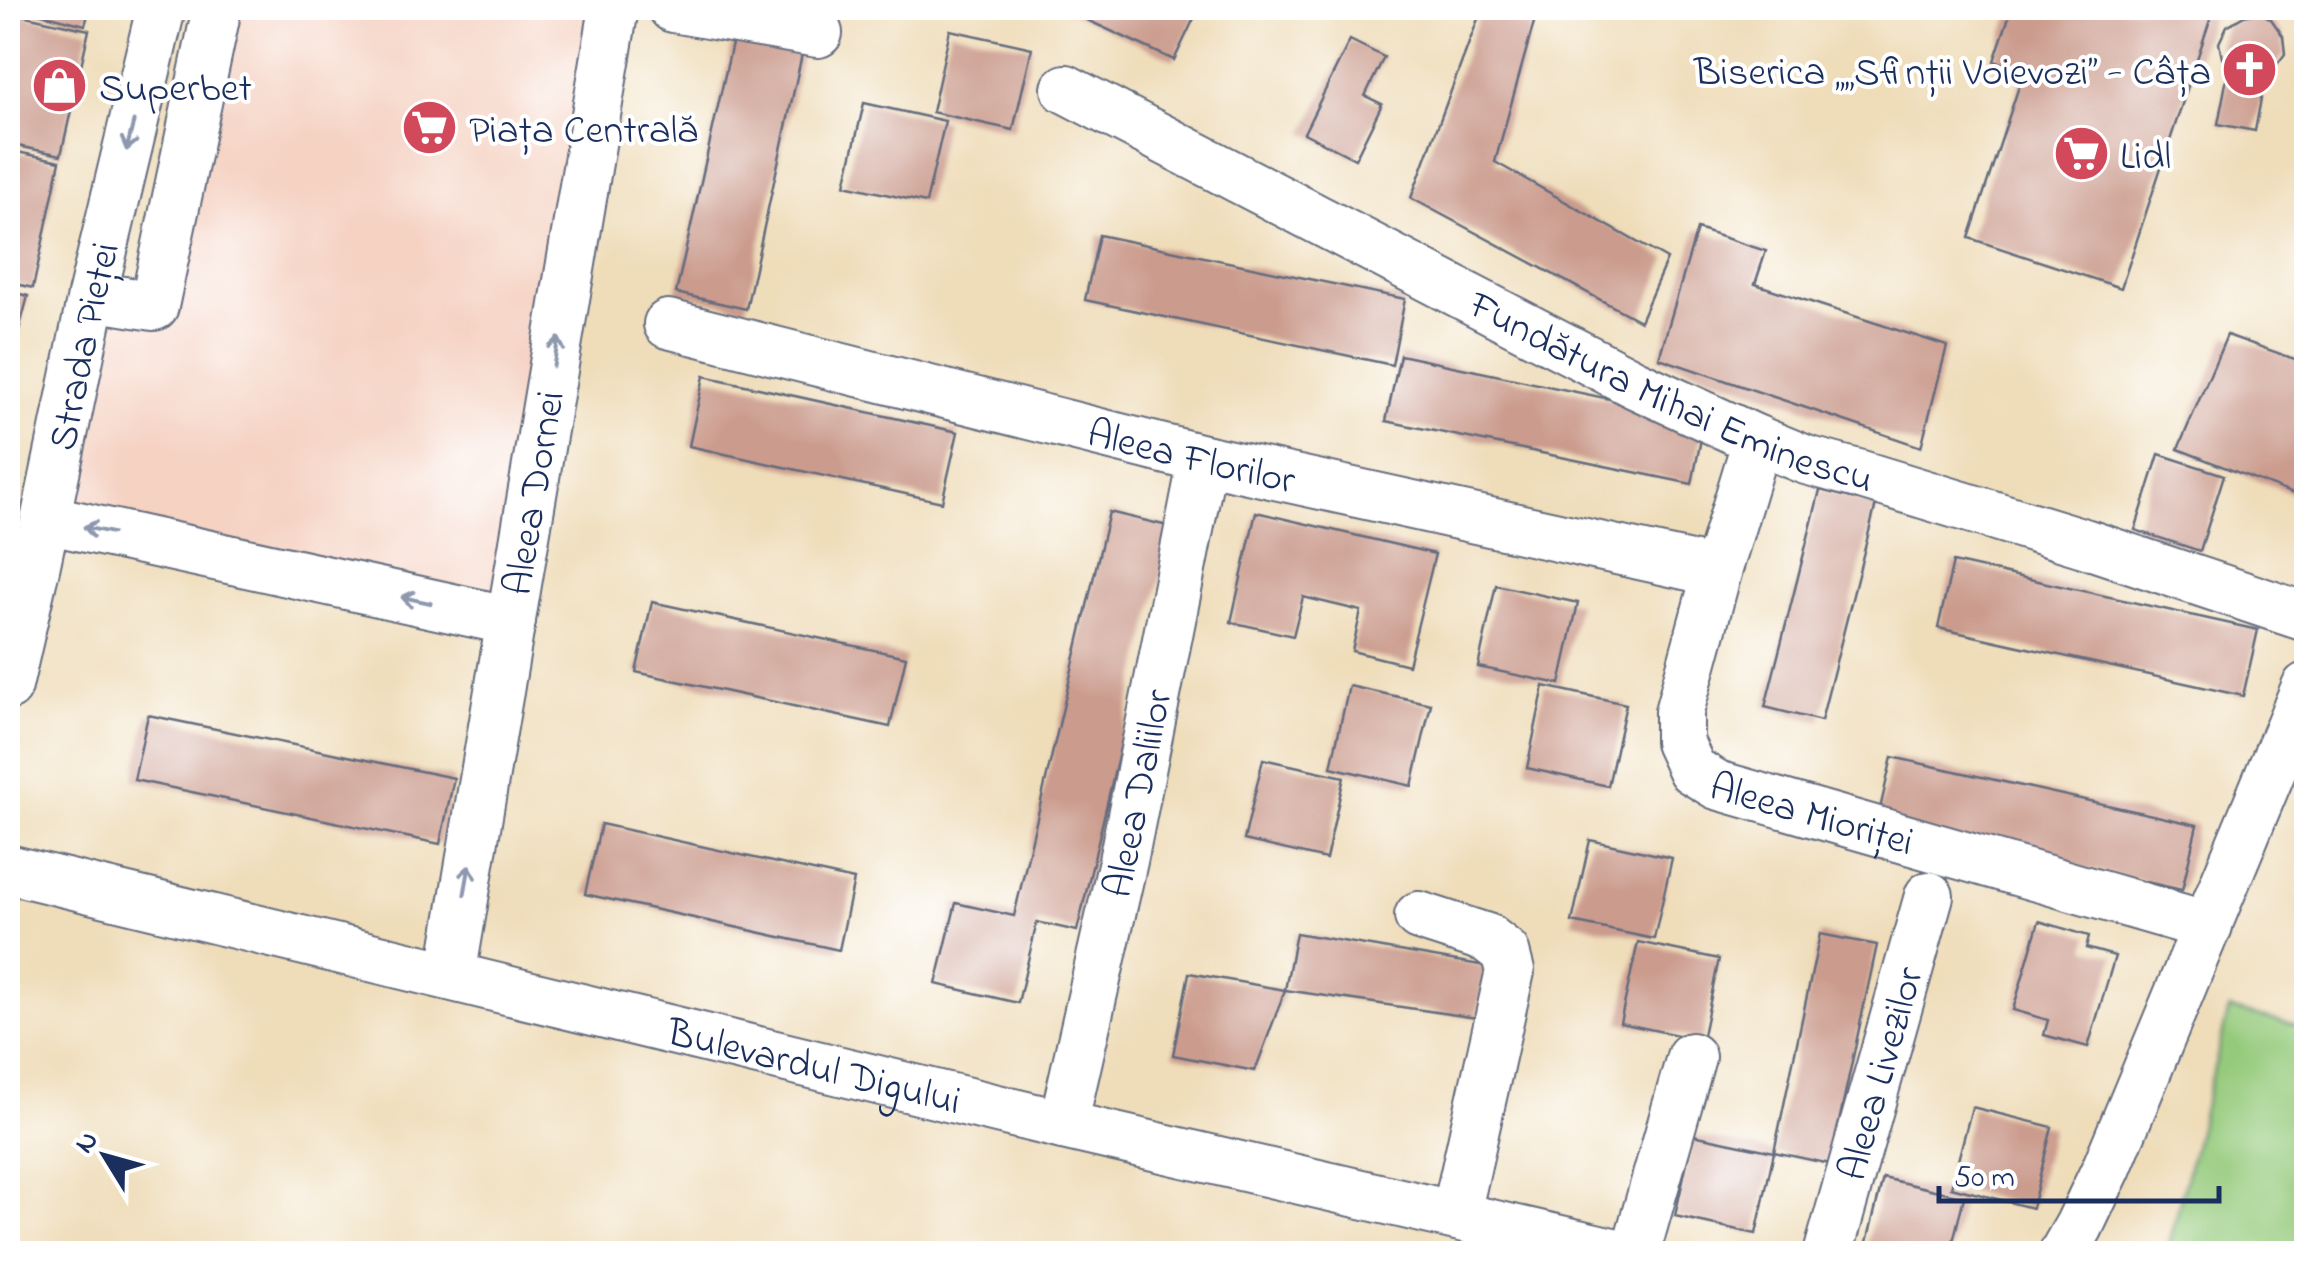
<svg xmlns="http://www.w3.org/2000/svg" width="2314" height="1261" font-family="'Indie Flower',sans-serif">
<rect width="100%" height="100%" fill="#fff"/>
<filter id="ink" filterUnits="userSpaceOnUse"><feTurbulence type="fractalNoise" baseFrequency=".01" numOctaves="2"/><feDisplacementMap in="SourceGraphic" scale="20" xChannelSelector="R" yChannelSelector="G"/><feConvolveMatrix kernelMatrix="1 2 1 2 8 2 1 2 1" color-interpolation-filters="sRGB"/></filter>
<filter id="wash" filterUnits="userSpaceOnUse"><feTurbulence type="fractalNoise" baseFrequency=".0048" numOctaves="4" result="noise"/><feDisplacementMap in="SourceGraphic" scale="40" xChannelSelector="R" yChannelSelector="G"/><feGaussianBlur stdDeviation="2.25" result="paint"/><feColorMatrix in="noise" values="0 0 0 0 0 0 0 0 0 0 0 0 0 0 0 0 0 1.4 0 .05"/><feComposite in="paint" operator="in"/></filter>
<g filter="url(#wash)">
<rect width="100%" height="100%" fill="#efddba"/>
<!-- built -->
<path fill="#f5d2c2" d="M217,8H614L511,621L46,519L92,296L153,306Z"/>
<!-- green -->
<path fill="#95ca7c" stroke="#587c6d" stroke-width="2.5" d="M2229,1009L2306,1028V1253H2167Z"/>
<g id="blocks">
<!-- building -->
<g fill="#cb9b8d">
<path d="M19,8H90L85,25Z"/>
<path d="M1061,8H1199L1174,60Z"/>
<path d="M1482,8H1538L1495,162L1667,259L1640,321L1411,198Z"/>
<path d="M2012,8H2214L2121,288L1969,238L2024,71L1994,61Z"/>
<path d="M8,12L89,30L61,155L8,144Z"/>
<path d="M2260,12L2271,19L2283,36L2285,54L2275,67L2266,72L2255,131L2218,124L2229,67L2222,58L2219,43L2227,26L2244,16Z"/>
<path d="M950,30L1032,48L1013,130L932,112Z"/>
<path d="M733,39L802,54L746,309L676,293Z"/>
<path d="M1350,40L1384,57L1365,96L1382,104L1355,159L1304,133Z"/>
<path d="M864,103L945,121L926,203L845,185Z"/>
<path d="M8,150L60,161L33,288L8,282Z"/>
<path d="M1697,229L1766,251L1755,284L1947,346L1921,447L1659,358Z"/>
<path d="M1099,235L1405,299L1392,365L1085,300Z"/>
<path d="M8,291L28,296L9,368H8Z"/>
<path d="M2227,335L2306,363V499L2178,449Z"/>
<path d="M1400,355L1705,419L1692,484L1386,421Z"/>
<path d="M704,376L958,432L942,502L689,446Z"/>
<path d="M2159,454L2224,475L2200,551L2135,530Z"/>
<path d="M1820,490L1876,504L1821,721L1765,707Z"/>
<path d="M1109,512L1172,527L1077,931L1037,922L1018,1003L936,984L956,903L1014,916Z"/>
<path d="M1256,512L1435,554L1408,665L1352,651L1361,611L1303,597L1293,636L1231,622Z"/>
<path d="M1953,562L2258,630L2243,696L1938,628Z"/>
<path d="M1496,585L1578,603L1560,684L1478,667Z"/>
<path d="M652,602L906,657L890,727L636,672Z"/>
<path d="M1349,686L1431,704L1412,786L1331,767Z"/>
<path d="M1544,686L1626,704L1608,786L1527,768Z"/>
<path d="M148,715L454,778L440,844L134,780Z"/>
<path d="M1892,757L2197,825L2182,890L1877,822Z"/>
<path d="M1263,759L1344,777L1326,859L1244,840Z"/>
<path d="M601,824L854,880L839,950L585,894Z"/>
<path d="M1590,840L1672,858L1654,939L1572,922Z"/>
<path d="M2039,921L2089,936L2086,948L2115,956L2088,1047L2044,1035L2048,1020L2013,1010Z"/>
<path d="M1296,933L1486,966L1477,1018L1285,990Z"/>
<path d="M1820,934L1877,945L1830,1164L1774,1152Z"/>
<path d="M1638,942L1719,959L1702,1040L1620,1023Z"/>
<path d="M1189,973L1285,990L1255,1071L1173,1055Z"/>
<path d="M1972,1107L2052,1127L2032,1208L1951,1187Z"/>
<path d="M1693,1135L1774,1152L1756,1234L1675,1216Z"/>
<path d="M1883,1178L1964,1197L1950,1254H1864Z"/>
</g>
</g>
</g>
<g filter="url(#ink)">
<use href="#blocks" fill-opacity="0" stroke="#656c7e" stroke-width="2.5"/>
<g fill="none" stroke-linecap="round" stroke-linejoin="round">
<defs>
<g id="minor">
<path d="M673,8L818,33"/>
<path id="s1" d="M1066,89L1635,384L1757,440L1806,460L1858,474L2084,543L2306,617"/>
<path d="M92,296L154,306L217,8"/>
<path id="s2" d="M668,324L1203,459L1717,572"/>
<path id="s3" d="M1757,440L1717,572L1679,712V742L1692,770L1717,785L2208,926"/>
<path d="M46,519L511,621"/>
<path id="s4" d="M8,686L36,564L92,296L161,8"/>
<path id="s5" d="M8,869L1063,1125L1621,1254"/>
<path d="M1419,916L1487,938L1505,952L1510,971L1456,1214"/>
<path id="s6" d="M451,976L614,8"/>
<path id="s7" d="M1063,1125L1123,861L1203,459"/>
<path d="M1635,1254L1691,1057"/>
<path id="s8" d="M1828,1254L1929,896"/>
<path d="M2063,1254L2079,1226L2107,1167L2306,687"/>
</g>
</defs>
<!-- minor casing -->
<use href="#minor" stroke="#656c7e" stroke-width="52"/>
<!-- minor -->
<use href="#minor" stroke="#fff" stroke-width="48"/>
</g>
<!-- one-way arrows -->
<defs><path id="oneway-shaft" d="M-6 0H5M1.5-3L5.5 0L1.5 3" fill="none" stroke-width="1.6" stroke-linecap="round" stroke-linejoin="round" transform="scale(2.5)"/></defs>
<g stroke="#8d97ae">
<use href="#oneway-shaft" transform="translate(130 136) rotate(104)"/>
<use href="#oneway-shaft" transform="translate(556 352) rotate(-80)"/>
<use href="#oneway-shaft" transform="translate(98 530) rotate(-168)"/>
<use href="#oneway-shaft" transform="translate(416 600) rotate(-168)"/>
<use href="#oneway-shaft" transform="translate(467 880) rotate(-80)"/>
</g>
</g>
<!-- icons -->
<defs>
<symbol id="church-disc" viewBox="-11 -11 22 22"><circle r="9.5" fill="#d1495b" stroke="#fff"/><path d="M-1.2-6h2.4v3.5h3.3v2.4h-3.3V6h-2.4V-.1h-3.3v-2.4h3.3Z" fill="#fff"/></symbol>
<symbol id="shop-disc" viewBox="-11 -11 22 22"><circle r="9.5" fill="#d1495b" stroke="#fff"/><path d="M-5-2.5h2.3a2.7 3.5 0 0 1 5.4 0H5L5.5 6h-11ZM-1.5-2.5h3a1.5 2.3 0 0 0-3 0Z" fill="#fff"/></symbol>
<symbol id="supermarket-disc" viewBox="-11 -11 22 22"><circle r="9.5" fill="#d1495b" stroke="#fff"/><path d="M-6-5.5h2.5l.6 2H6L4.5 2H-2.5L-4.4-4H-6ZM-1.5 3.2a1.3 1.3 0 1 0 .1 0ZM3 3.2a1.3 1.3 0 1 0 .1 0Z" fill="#fff"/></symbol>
</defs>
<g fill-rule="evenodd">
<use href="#church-disc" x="2218" y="38" width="63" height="63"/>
<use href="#shop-disc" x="28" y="54" width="63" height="63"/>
<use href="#supermarket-disc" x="398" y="96" width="63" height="63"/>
<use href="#supermarket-disc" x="2050" y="122" width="63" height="63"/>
</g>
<g text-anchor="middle" stroke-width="8" stroke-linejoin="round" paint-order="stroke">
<!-- poi labels -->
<g font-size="40" fill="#1b2f5e" stroke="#fff" text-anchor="start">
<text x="2211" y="84" text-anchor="end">Biserica „„Sfinții Voievozi” - Câța</text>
<text x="99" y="100">Superbet</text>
<text x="469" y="142">Piața Centrală</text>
<text x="2120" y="168">Lidl</text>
</g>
<!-- street labels -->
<g font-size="40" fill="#1b2f5e" stroke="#fff">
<text dy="14" stroke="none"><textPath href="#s4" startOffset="348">Strada Pieței</textPath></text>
<text dy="14" stroke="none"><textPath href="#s1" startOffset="678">Fundătura Mihai Eminescu</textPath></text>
<text dy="14" stroke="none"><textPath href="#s2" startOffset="540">Aleea Florilor</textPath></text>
<text dy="14" stroke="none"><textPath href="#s6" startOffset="490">Aleea Dornei</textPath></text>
<text dy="14" stroke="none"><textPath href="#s7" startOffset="340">Aleea Daliilor</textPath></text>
<text dy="14" stroke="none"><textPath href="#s3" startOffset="472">Aleea Mioriței</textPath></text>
<text dy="14" stroke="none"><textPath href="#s5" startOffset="830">Bulevardul Digului</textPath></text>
<text dy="14" stroke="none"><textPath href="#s8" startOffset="188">Aleea Livezilor</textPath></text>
</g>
</g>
<!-- margin -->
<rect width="2314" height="1261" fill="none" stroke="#fff" stroke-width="40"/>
<!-- north arrow -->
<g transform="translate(105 1156) rotate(307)" stroke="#ffffff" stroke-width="8" paint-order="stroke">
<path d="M0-8L18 38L0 25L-18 38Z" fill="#1b2f5e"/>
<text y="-15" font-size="28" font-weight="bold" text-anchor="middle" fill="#1b2f5e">N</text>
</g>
<!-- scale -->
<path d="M1939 1186v15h280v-15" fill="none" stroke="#1b2f5e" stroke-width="5"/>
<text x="1954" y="1186" font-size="30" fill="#1b2f5e" stroke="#ffffff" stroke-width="8" paint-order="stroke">50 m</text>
</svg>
